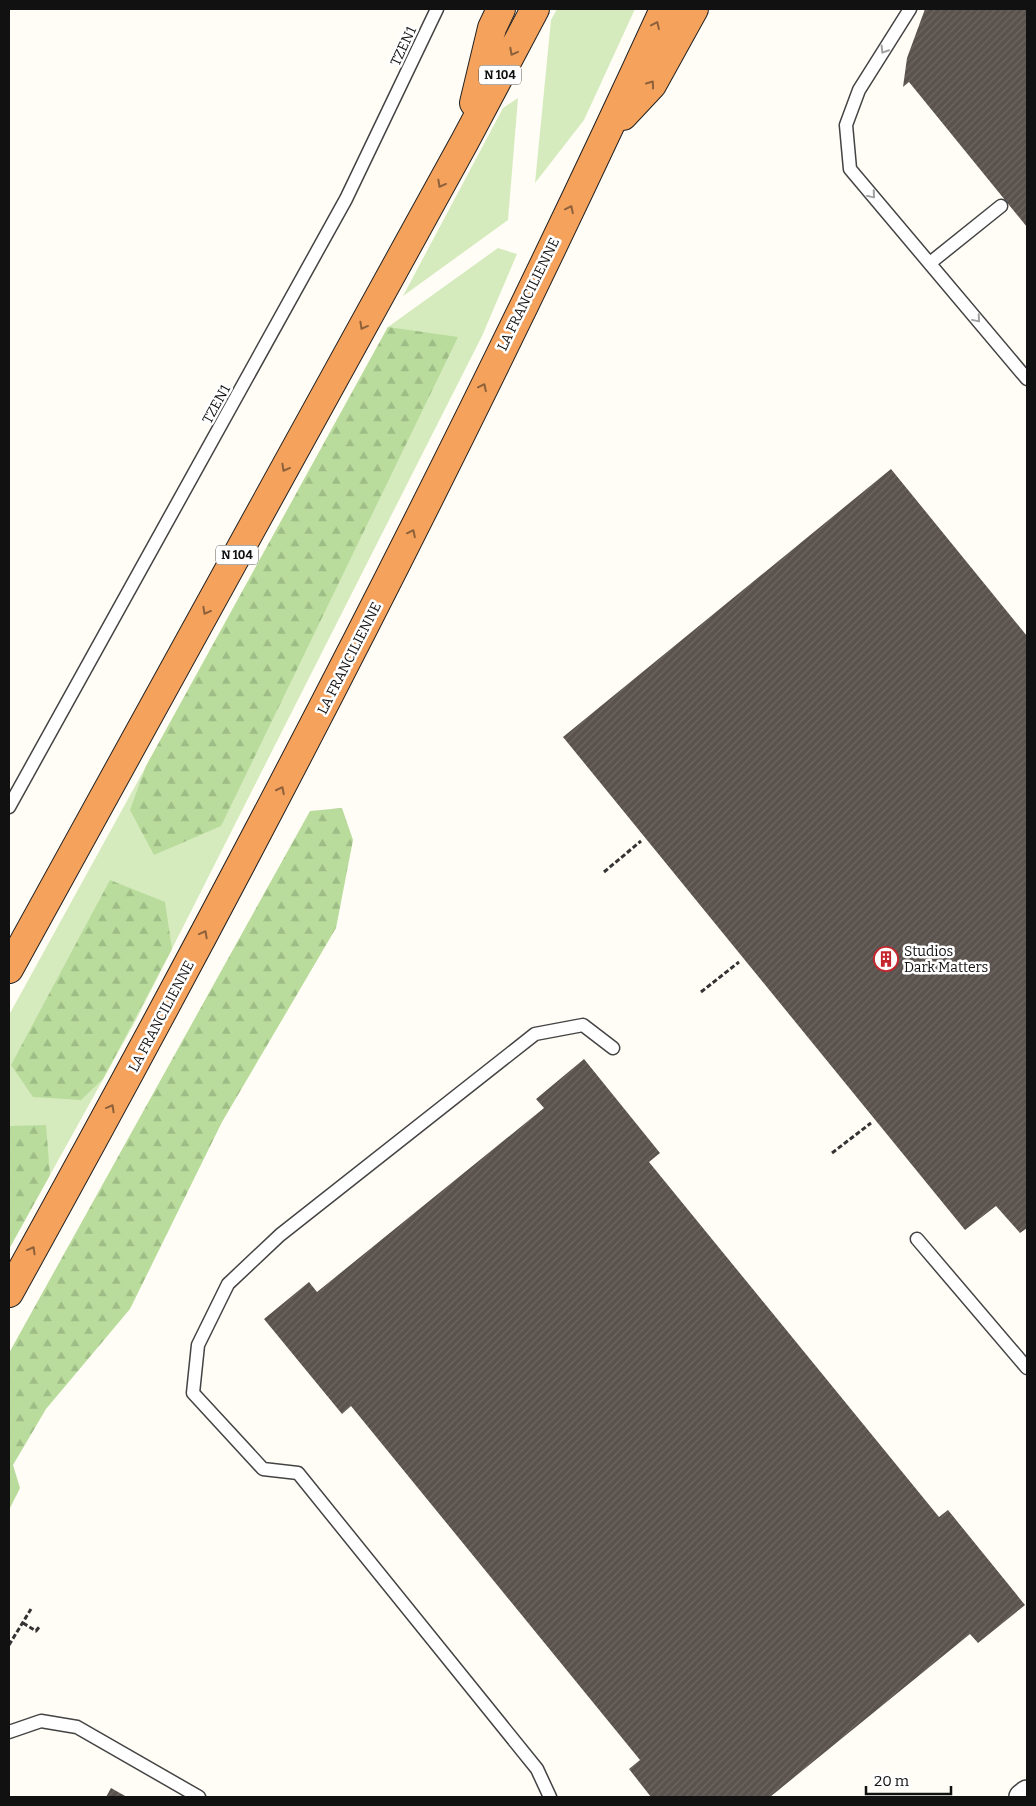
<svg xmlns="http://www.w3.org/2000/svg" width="1036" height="1806" font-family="Bitter,serif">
<defs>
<pattern id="forest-firs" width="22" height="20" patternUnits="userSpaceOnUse" patternTransform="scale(1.25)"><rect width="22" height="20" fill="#b9dc9c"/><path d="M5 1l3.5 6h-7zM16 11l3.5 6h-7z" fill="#9ebc85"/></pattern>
<pattern id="building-hatch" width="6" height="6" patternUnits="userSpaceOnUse" patternTransform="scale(1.25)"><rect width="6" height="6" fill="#5a524d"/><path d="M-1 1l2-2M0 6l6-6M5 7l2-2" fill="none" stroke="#6d6662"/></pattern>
</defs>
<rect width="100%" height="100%" fill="#fffdf5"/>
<!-- grass -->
<g fill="#d5ebbd">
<path d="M557,9H635L584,120L535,183L551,20Z"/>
<path d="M518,98L508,220L403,296L503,108Z"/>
<path d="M498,248L517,254L482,336L136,1020L9,1249V1015L388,327Z"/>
</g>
<!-- forest -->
<g fill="url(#forest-firs)">
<path d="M388,327L458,337L221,826L154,855L130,810L146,766Z"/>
<path d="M342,808L353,840L336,928L222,1122L130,1309L46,1409L13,1465L20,1488L9,1510V1353L310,811Z"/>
<path d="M110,880L165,902L172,949L103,1079L81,1100L33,1097L11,1065Z"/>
<path d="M46,1125L50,1175L9,1249V1126Z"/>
</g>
<!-- building -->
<g fill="url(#building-hatch)">
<path d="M925,9H1027V227L909,82L903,87L907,58Z"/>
<path d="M891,469L1027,636V1228L1020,1233L996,1206L965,1230L563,737Z"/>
<path d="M584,1059L660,1153L649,1162L939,1517L948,1510L1025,1605L978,1643L970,1634L770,1797H651L629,1769L640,1760L351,1406L342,1414L264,1319L309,1282L317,1292L544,1108L536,1099Z"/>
<path d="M111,1788L127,1797H106Z"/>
</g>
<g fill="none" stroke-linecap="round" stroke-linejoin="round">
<defs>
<g id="lane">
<path d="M910,9L859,90L846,125L850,169L1027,379"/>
<path d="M930,263L1001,206"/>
<path d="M9,807L346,199L437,9"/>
<path d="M917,1239L1027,1368"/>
<path d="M9,1732L41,1721L77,1727L199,1797"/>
<path d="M550,1797L537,1769L298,1473L263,1469L193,1393L198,1345L228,1284L280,1235L535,1034L583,1025L613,1048"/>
</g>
<path id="street" d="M1022,1797L1027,1793"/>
<g id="highway">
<path d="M474,103L492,28L501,9"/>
<path d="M623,116L652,85L694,9"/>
<path d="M9,969L465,141L535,9"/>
<path d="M9,1293C242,872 464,446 664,9"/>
</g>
</defs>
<!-- lane casing -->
<use href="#lane" stroke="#444" stroke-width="15"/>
<!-- street casing -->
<use href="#street" stroke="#444" stroke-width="28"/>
<!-- highway casing -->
<use href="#highway" stroke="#222" stroke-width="30"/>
<!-- path -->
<g stroke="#333" stroke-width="3" stroke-dasharray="5 2.5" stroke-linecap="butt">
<path d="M604,872L641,841"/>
<path d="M701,992L739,962"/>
<path d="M832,1153L871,1123"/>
<path d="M23,1623L36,1631L40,1626"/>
<path d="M9,1645L31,1609"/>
</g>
<!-- lane -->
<use href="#lane" stroke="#fff" stroke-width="12"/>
<!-- street -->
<use href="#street" stroke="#fff" stroke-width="25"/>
<!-- highway -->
<use href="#highway" stroke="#f5a25d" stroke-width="28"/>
</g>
<!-- one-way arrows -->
<defs><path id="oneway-chevron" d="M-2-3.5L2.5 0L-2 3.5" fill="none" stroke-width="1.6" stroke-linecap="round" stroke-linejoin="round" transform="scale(1.25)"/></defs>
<g stroke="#8e613b">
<use href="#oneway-chevron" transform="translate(656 25) rotate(-65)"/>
<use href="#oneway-chevron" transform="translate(513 52) rotate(118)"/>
<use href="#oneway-chevron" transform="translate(651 84) rotate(-54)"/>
<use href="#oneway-chevron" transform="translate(441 184) rotate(119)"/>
<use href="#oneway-chevron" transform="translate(570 209) rotate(-64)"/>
<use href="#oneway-chevron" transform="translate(363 326) rotate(119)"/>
<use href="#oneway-chevron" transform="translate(483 387) rotate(-64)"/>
<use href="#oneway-chevron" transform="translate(285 468) rotate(119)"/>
<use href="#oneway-chevron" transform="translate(412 533) rotate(-64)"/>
<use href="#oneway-chevron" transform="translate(206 611) rotate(119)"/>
<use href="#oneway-chevron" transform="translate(281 790) rotate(-63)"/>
<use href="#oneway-chevron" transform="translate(204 934) rotate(-62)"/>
<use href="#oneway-chevron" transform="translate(111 1108) rotate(-61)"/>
<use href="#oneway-chevron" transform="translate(32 1250) rotate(-61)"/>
</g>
<g stroke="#a0a0a0">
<use href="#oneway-chevron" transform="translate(884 50) rotate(122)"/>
<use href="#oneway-chevron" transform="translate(872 195) rotate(50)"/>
<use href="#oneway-chevron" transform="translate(977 319) rotate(50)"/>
</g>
<!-- icons -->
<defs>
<symbol id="building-ring" viewBox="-11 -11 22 22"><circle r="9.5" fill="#fff" stroke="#c4262e" stroke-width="1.5"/><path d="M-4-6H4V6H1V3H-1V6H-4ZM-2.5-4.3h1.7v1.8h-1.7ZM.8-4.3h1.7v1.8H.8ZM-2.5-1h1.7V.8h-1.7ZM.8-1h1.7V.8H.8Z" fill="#c4262e"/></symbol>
</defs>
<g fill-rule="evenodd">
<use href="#building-ring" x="872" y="945" width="28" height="28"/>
</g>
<g text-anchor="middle" stroke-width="5" stroke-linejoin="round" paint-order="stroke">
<!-- shield labels -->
<g fill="#fff" stroke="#585858" stroke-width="1">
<rect x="479" y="65.5" width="42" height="19" rx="4"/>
<rect x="216" y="545.5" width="42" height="19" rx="4"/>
</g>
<g font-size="12" font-weight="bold" fill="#111">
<text x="500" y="79">N 104</text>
<text x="237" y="559">N 104</text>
</g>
<!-- street labels -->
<g font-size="14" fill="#111" stroke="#fff">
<text transform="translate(403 46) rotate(-65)" y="5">TZEN1</text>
<text transform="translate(528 294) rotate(-64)" y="5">LA FRANCILIENNE</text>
<text transform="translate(216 404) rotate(-61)" y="5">TZEN1</text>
<text transform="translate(349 658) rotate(-63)" y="5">LA FRANCILIENNE</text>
<text transform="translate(161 1016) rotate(-62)" y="5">LA FRANCILIENNE</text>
</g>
<!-- poi labels -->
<g font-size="14" fill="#111" stroke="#fff" text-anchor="start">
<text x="904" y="956">Studios<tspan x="904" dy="16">Dark Matters</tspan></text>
</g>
</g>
<!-- border -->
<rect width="1036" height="1806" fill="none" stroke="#111111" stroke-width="20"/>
<!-- scale -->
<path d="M866 1786v8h85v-8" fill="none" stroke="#111111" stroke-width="2.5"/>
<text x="874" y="1786" font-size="15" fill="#111111" stroke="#ffffff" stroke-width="4" paint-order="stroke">20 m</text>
</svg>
